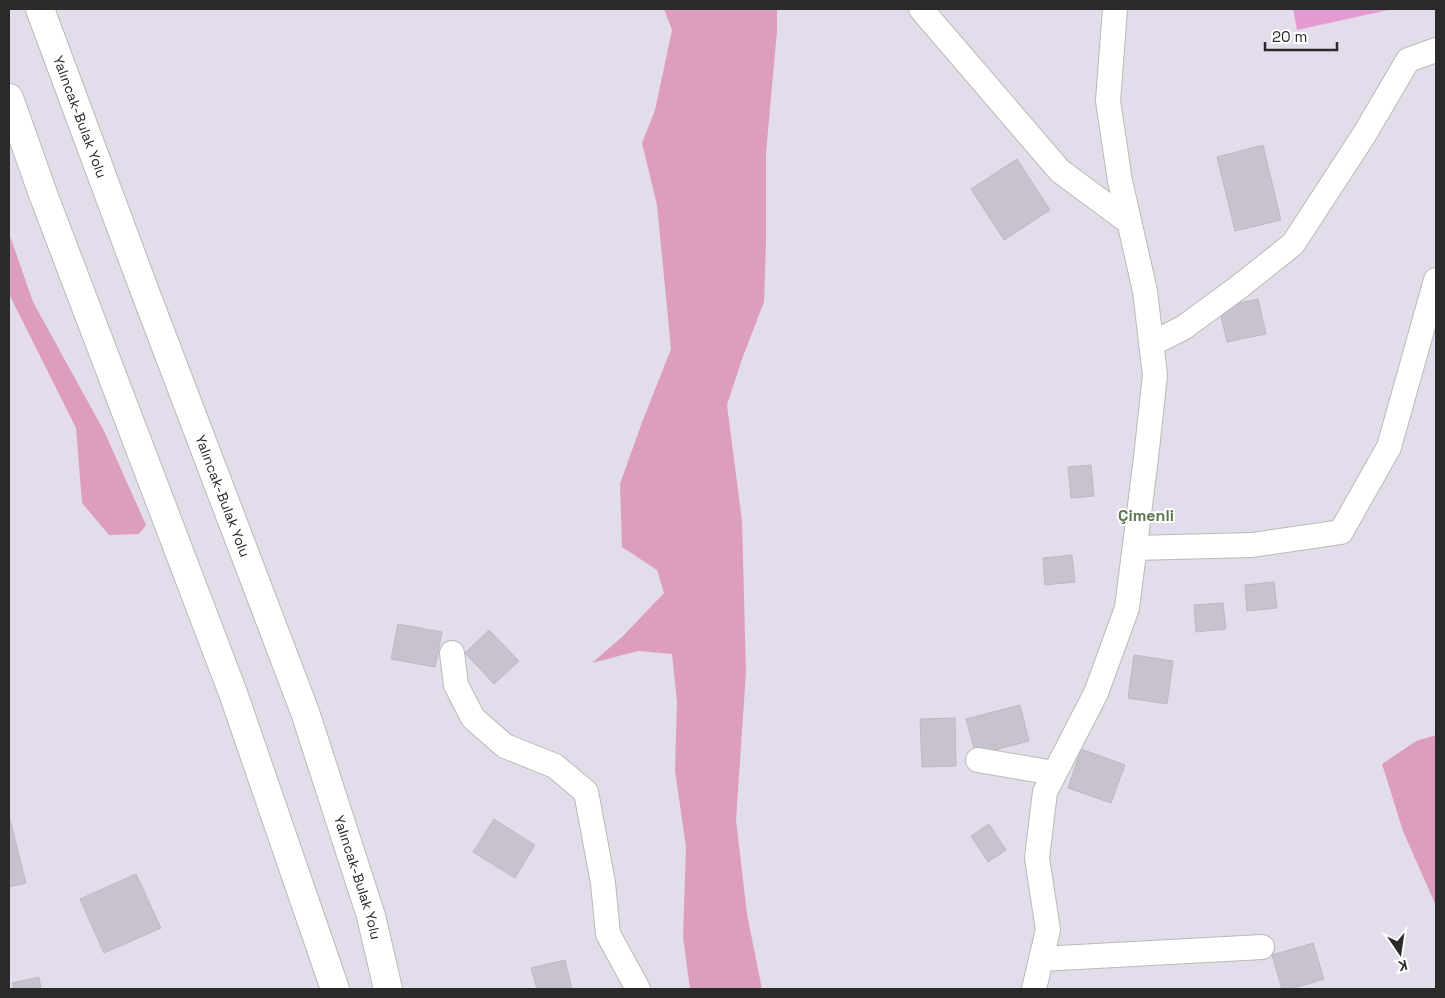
<svg xmlns="http://www.w3.org/2000/svg" width="1445" height="998" font-family="'Space Grotesk',sans-serif">
<style>
.green{fill:#dd9ebe}
.pitch{fill:#e49bd1}
.building{fill:#c7c2ce;stroke:#beb7c6}
.lines{fill:none;stroke-linecap:round;stroke-linejoin:round}
.minor-casing{stroke:#b5bdb1;stroke-width:26}
.secondary-casing{stroke:#b5bdb1;stroke-width:30}
.minor{stroke:#fff;stroke-width:24}
.secondary{stroke:#fff;stroke-width:28}
.labels{text-anchor:middle;stroke-width:4;stroke-linejoin:round;paint-order:stroke}
.street-label{font-size:14px;fill:#2a2a2a;stroke:#fff}
.quarter-label{font-size:16px;font-weight:bold;fill:#5c774e;stroke:#fff}
</style>
<rect width="100%" height="100%" fill="#e3ddeb"/>
<!-- green -->
<path class="green" d="M664 9H777V31L766 153V243L764 302 742 359 727 405 742 521 746 672 736 820 747 914 762 989H690L683 937 686 847 675 771 677 702 672 654 638 651 592 663 623 636 664 593 657 570 622 547 620 484 641 425 671 349 657 205 642 143 655 110 672 30Z
M9 233 33 302 104 431 146 525 139 534 109 535 82 503 76 428 9 294Z
M1436 735V906L1403 831 1382 764 1416 741Z"/>
<!-- pitch -->
<path class="pitch" d="M1293 9H1393L1297 30Z"/>
<!-- building -->
<path class="building" d="M1263 145 1281 220 1235 231 1217 157Z
M1017 159 1050 210 1004 240 971 189Z
M1258 299 1266 334 1227 342 1219 307Z
M1091 465 1094 496 1071 498 1068 467Z
M1072 555 1075 582 1045 585 1043 558Z
M1274 582 1277 608 1247 611 1245 585Z
M1223 603 1226 629 1196 632 1194 605Z
M398 624 442 632 435 667 391 659Z
M489 630 519 661 494 684 465 653Z
M1134 655 1173 661 1167 704 1128 698Z
M1020 705 1029 741 976 755 966 719Z
M955 718 956 766 922 767 920 719Z
M1081 749 1125 765 1111 803 1068 788Z
M9 816 26 883 9 887Z
M494 819 535 845 515 878 473 852Z
M989 824 1006 850 988 862 971 836Z
M136 874 161 928 104 953 80 899Z
M1313 943 1324 979 1291 989H1282L1272 955Z
M565 960 572 989H537L531 968Z
M39 977 41 989H14L12 983Z"/>
<g class="lines">
<!-- minor casing -->
<g class="minor-casing">
<path id="minor" d="M921 9 1060 171 1129 222
M1151 344 1183 328 1239 287 1293 244 1364 135 1408 60 1436 50
M1135 548 1252 545 1341 532 1389 447 1436 280V282
M452 653 456 685 473 718 505 746 555 766 586 792 603 883 608 934 638 989
M978 760 1054 773
M1041 959 1262 947
M1034 989 1048 930 1037 858 1045 792 1096 693 1127 608 1146 458 1155 375 1145 291 1120 181 1108 101 1115 9"/>
</g>
<!-- secondary casing -->
<g class="secondary-casing">
<g id="secondary">
<path id="s1" d="M40 9 144 289 305 712 371 916 388 989"/>
<path d="M9 98 43 194 233 693 335 989"/>
</g>
</g>
<!-- minor -->
<use href="#minor" class="minor"/>
<!-- secondary -->
<use href="#secondary" class="secondary"/>
</g>
<g class="labels">
<!-- street labels -->
<g class="street-label">
<text dy="5" stroke="none"><textPath href="#s1" startOffset="115">Yalıncak-Bulak Yolu</textPath></text>
<text dy="5" stroke="none"><textPath href="#s1" startOffset="520">Yalıncak-Bulak Yolu</textPath></text>
<text dy="5" stroke="none"><textPath href="#s1" startOffset="925">Yalıncak-Bulak Yolu</textPath></text>
</g>
<!-- quarter labels -->
<g class="quarter-label">
<text x="1146" y="521">Çimenli</text>
</g>
</g>
<!-- border -->
<rect width="1445" height="998" fill="none" stroke="#2a2a2a" stroke-width="20"/>
<!-- north arrow -->
<g transform="translate(1400 953) rotate(167)" stroke="#ffffff" stroke-width="4" paint-order="stroke">
<path d="M0-4L9 19L0 12L-9 19Z" fill="#2a2a2a"/>
<text y="-8" font-size="14" font-weight="bold" text-anchor="middle" fill="#2a2a2a">K</text>
</g>
<!-- scale -->
<path d="M1265 42v8h72v-8" fill="none" stroke="#2a2a2a" stroke-width="2.5"/>
<text x="1272" y="42" font-size="15" fill="#2a2a2a" stroke="#ffffff" stroke-width="4" paint-order="stroke">20 m</text>
</svg>
